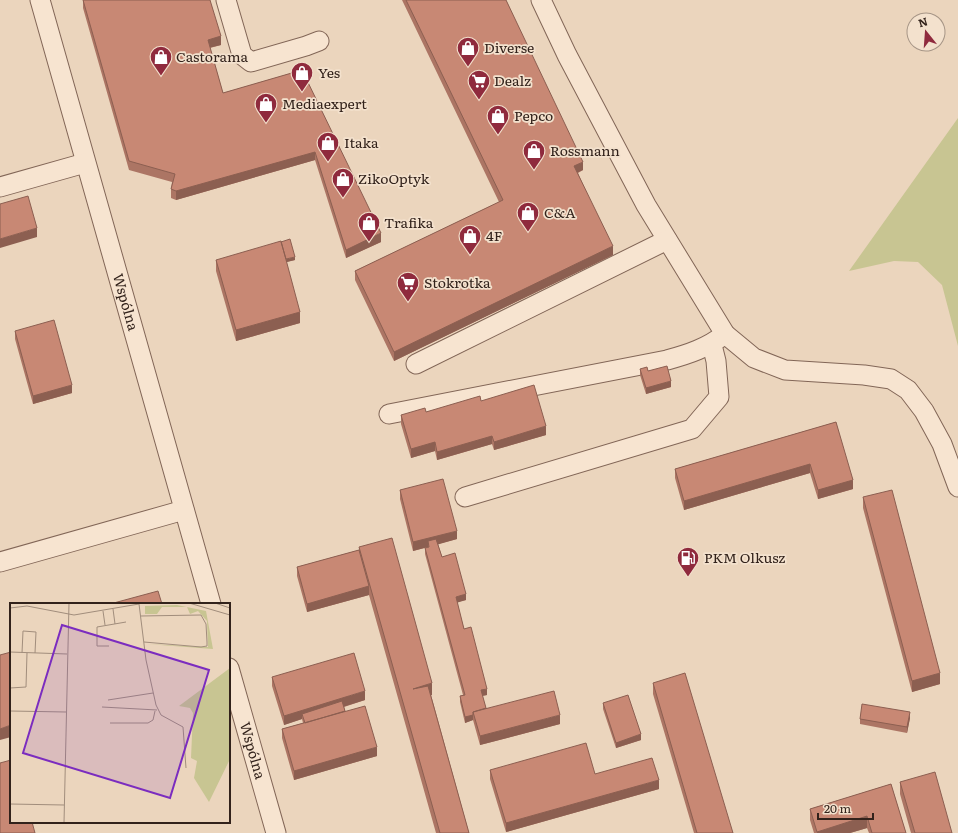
<svg xmlns="http://www.w3.org/2000/svg" width="958" height="833" font-family="Literata,serif">
<style>
.green{fill:#c8c592}
.lines{fill:none;stroke-linecap:round;stroke-linejoin:round}
.minor-casing{stroke:#826657;stroke-width:21}
.minor{stroke:#f7e4d0;stroke-width:19}
.wall{fill:#ac7564}
.shaded-wall{fill:#8c5f51}
.building{fill:#c88874;stroke:#8c5f51}
.labels{text-anchor:middle;stroke-width:3.5;stroke-linejoin:round;paint-order:stroke}
.poi-label{font-size:14px;fill:#32221b;stroke:#f3e1cd;text-anchor:start}
.street-label{font-size:14px;fill:#32221b;stroke:#f3e1cd}
.inset-road{fill:none;stroke:#a18d7c;stroke-width:1}
.view{fill:#7b2cbf;fill-opacity:0.15;stroke:#7b2cbf;stroke-width:2}
.inset-edge{fill:none;stroke:#32221b;stroke-width:2}
</style>
<rect width="100%" height="100%" fill="#ebd5bd"/>
<!-- green -->
<path class="green" d="M958 118V346L942 285 918 262 894 261 849 271Z"/>
<g class="lines">
<!-- minor casing -->
<g class="minor-casing">
<g id="minor">
<path id="s1" d="M40 0 211 604"/>
<path d="M226 0 242 55 251 62 306 46 319 41"/>
<path d="M541 0 567 55 646 205 725 334 754 358 785 370 864 375 891 379 908 390 924 411 942 444 958 487"/>
<path d="M0 187 85 163"/>
<path d="M416 364 667 240"/>
<path d="M389 414 667 360C689 354 707 348 725 334"/>
<path d="M465 497 692 429 719 397 716 361 712 345"/>
<path d="M0 562 184 510"/>
<path id="s2" d="M229 668 276 833"/>
</g>
</g>
<!-- minor -->
<use href="#minor" class="minor"/>
</g>
<!-- wall -->
<path class="wall" d="M83 0H210L221 45 210 48 223 93 302 70 381 242 346 258 315 160 176 200 171 198V189L172 182 129 170 83 8Z
M402 0H506L583 170 578 173 613 255 394 361 355 280V271L499 202Z
M216 260H295L286 262 300 323 236 341 216 271Z
M15 331 72 393 33 404 15 339Z
M640 369 648 371 671 387 646 394 640 375Z
M481 401 546 435 494 450 492 444 437 460 435 451 411 458 401 424V415L426 412Z
M836 422 853 489 818 499 810 473 684 510 675 478V469Z
M400 490 457 539 438 544 442 557 466 600 457 602 464 629 487 695 482 696 486 708 560 724 480 745 473 720 465 723 460 702V696L463 695 425 554V548H428V547L413 551 400 499Z
M863 497 940 684 912 692 863 508Z
M359 547 432 695H431L469 833H436L369 595 307 612 297 576V567L359 550Z
M272 677 365 700 344 707 345 711 377 756 294 780 282 738V729L303 723 302 719 284 725 272 686Z
M653 683 733 833H694L653 694Z
M603 703 641 740 616 748 603 709Z
M910 718 907 733 860 724V719Z
M490 770 595 774 659 789 506 832 490 779Z
M900 782 952 833H911L900 794Z
M891 784 906 833H869L867 828 850 833H814L810 820V809Z"/>
<!-- shaded-wall -->
<path class="shaded-wall" d="M221 36V45L208 48V40Z
M315 152V160L176 200V191Z
M583 162V170L574 174V166Z
M37 228V237L0 248V239Z
M381 233V242L346 258V250Z
M613 246V255L394 361V352Z
M295 257V260L283 263V260Z
M300 312V323L236 341V330Z
M671 381V387L646 394V388Z
M72 385V393L33 404V396Z
M546 426V435L494 450V442Z
M492 436V444L437 460V452Z
M435 442V451L411 458V449Z
M810 464V473L684 510V501Z
M853 480V489L818 499V490Z
M457 531V539L429 547 428 541V547L413 551V542Z
M369 586V595L307 612V604Z
M466 594V600L456 603V597Z
M940 673V684L912 692V681Z
M432 683V695L413 700V689Z
M487 689V695L481 696V690Z
M365 691V700L304 719 302 714V719L284 725V716Z
M910 712V718L907 733V727Z
M473 715V720L465 723V717Z
M560 715V724L480 745V736Z
M11 725V737L0 740V729Z
M641 734V740L616 748V743Z
M377 747V756L294 780V771Z
M659 780V789L506 832V823Z
M867 816V828L850 833H817V832Z"/>
<!-- building -->
<path class="building" d="M83 0H210L221 36 208 40 223 93 302 70 381 233 346 250 315 152 176 191 171 189 175 174 129 161Z
M406 0H506L583 162 574 166 613 246 394 352 355 271 503 200Z
M28 196 37 228 0 239V204Z
M290 239 295 257 286 259 281 242Z
M281 241 300 312 236 330 216 260Z
M54 320 72 385 33 396 15 331Z
M667 366 671 381 646 388 640 369 647 367 648 371Z
M534 385 546 426 494 442 492 436 437 452 435 442 411 449 401 415 425 408 426 412 480 396 481 401Z
M836 422 853 480 818 490 810 464 684 501 675 469Z
M443 479 457 531 413 542 400 490Z
M892 490 940 673 912 681 863 497Z
M392 538 432 683 413 689 428 686 469 833H440L359 547Z
M436 539 442 557 455 553 466 594 456 597 464 629 471 627 487 689 481 690 486 708 473 712V715L465 717 460 696 465 695 425 548 429 547 428 541Z
M359 550 369 586 307 604 297 567Z
M158 591 162 604H110Z
M11 652V725L0 729V655Z
M354 653 365 691 284 716 272 677Z
M685 673 733 833H697L653 683Z
M554 691 560 715 480 736 473 712Z
M628 695 641 734 616 743 603 703Z
M342 701 345 711 305 723 302 714Z
M862 704 910 712 907 727 860 719Z
M365 706 377 747 294 771 282 729Z
M586 743 595 774 652 758 659 780 506 823 490 770Z
M11 760V822H32L35 833H0V763Z
M935 772 952 833H915L900 782Z
M891 784 906 833H872L867 816 817 832 810 809Z"/>
<!-- icons -->
<defs>
<g id="shop-pin" transform="scale(1.15)"><path d="M0 17L-7.5 6A9.5 9.5 0 1 1 7.5 6Z" fill="#8f2a3d" stroke="#f3e1cd"/><path d="M-5-2.5h2.3a2.7 3.5 0 0 1 5.4 0H5L5.5 6h-11ZM-1.5-2.5h3a1.5 2.3 0 0 0-3 0Z" fill="#fff"/></g>
<g id="supermarket-pin" transform="scale(1.15)"><path d="M0 17L-7.5 6A9.5 9.5 0 1 1 7.5 6Z" fill="#8f2a3d" stroke="#f3e1cd"/><path d="M-6-5.5h2.5l.6 2H6L4.5 2H-2.5L-4.4-4H-6ZM-1.5 3.2a1.3 1.3 0 1 0 .1 0ZM3 3.2a1.3 1.3 0 1 0 .1 0Z" fill="#fff"/></g>
<g id="fuel-pin" transform="scale(1.15)"><path d="M0 17L-7.5 6A9.5 9.5 0 1 1 7.5 6Z" fill="#8f2a3d" stroke="#f3e1cd"/><path d="M-5.5-6h7V0h2V4h1.3V-2.5L3-4.5l.8-.8L6-3V5H2.5V1h-1V6h-7ZM-4.2-4.7v3.2H.2V-4.7Z" fill="#fff"/></g>
</defs>
<g fill-rule="evenodd">
<use href="#shop-pin" x="468" y="48"/>
<use href="#shop-pin" x="161" y="57"/>
<use href="#shop-pin" x="302" y="73"/>
<use href="#supermarket-pin" x="479" y="81"/>
<use href="#shop-pin" x="266" y="104"/>
<use href="#shop-pin" x="498" y="116"/>
<use href="#shop-pin" x="328" y="143"/>
<use href="#shop-pin" x="534" y="151"/>
<use href="#shop-pin" x="343" y="179"/>
<use href="#shop-pin" x="528" y="213"/>
<use href="#shop-pin" x="369" y="223"/>
<use href="#shop-pin" x="470" y="236"/>
<use href="#supermarket-pin" x="408" y="283"/>
<use href="#fuel-pin" x="688" y="558"/>
</g>
<g class="labels">
<!-- poi labels -->
<g class="poi-label">
<text x="484" y="53">Diverse</text>
<text x="176" y="62">Castorama</text>
<text x="318" y="78">Yes</text>
<text x="494" y="86">Dealz</text>
<text x="282" y="109">Mediaexpert</text>
<text x="514" y="121">Pepco</text>
<text x="344" y="148">Itaka</text>
<text x="550" y="156">Rossmann</text>
<text x="358" y="184">ZikoOptyk</text>
<text x="544" y="218">C&amp;A</text>
<text x="384" y="228">Trafika</text>
<text x="486" y="241">4F</text>
<text x="424" y="288">Stokrotka</text>
<text x="704" y="563">PKM Olkusz</text>
</g>
<!-- street labels -->
<g class="street-label">
<text dy="5" stroke="none"><textPath href="#s1" startOffset="314">Wspólna</textPath></text>
<text dy="5" stroke="none"><textPath href="#s2" startOffset="86">Wspólna</textPath></text>
</g>
</g>
<!-- overview -->
<g transform="translate(10 603)">
<rect width="220" height="220" fill="#ebd5bd"/>
<path d="M167 2 196 8 203 46 137 41 198 44 197 18 188 8 180 11 177 4H152L147 11H135V3ZM220 65V156L199 199 184 175 187 158 181 155 183 110 180 105 169 103Z" fill="#c8c592"/>
<path class="inset-road" d="M179 0 220 12M205 0 220 5M0 5 17 3 64 12 129 1 136 57 146 102 151 112 173 124 176 165M103 6 105 21M93 8 95 22M131 13 191 12 196 21 197 39V43L191 44 134 39M99 43H87V24L116 19M0 49 57 51M12 50 13 28 26 29 25 50M0 85 16 84 17 50M98 97 143 90M92 104 147 107M0 108 56 109M100 120H138L143 117 145 108M0 201 54 202M54 220 59 0"/>
<path class="view" d="M52 22 199 67 160 195 13 150Z"/>
<rect width="220" height="220" class="inset-edge"/>
</g>
<!-- north arrow -->
<g transform="translate(926 32) rotate(343)"><circle r="19" fill="#f3e1cd" stroke="#a69586"/>
<path d="M0-3L7 15L0 10L-7 15Z" fill="#8f2a3d"/>
<text y="-6" font-size="11" font-weight="bold" text-anchor="middle" fill="#32221b">N</text>
</g>
<!-- scale -->
<path d="M818 813v6h55v-6" fill="none" stroke="#32221b" stroke-width="2"/>
<text x="824" y="813" font-size="12" fill="#32221b" stroke="#f3e1cd" stroke-width="3" paint-order="stroke">20 m</text>
</svg>
